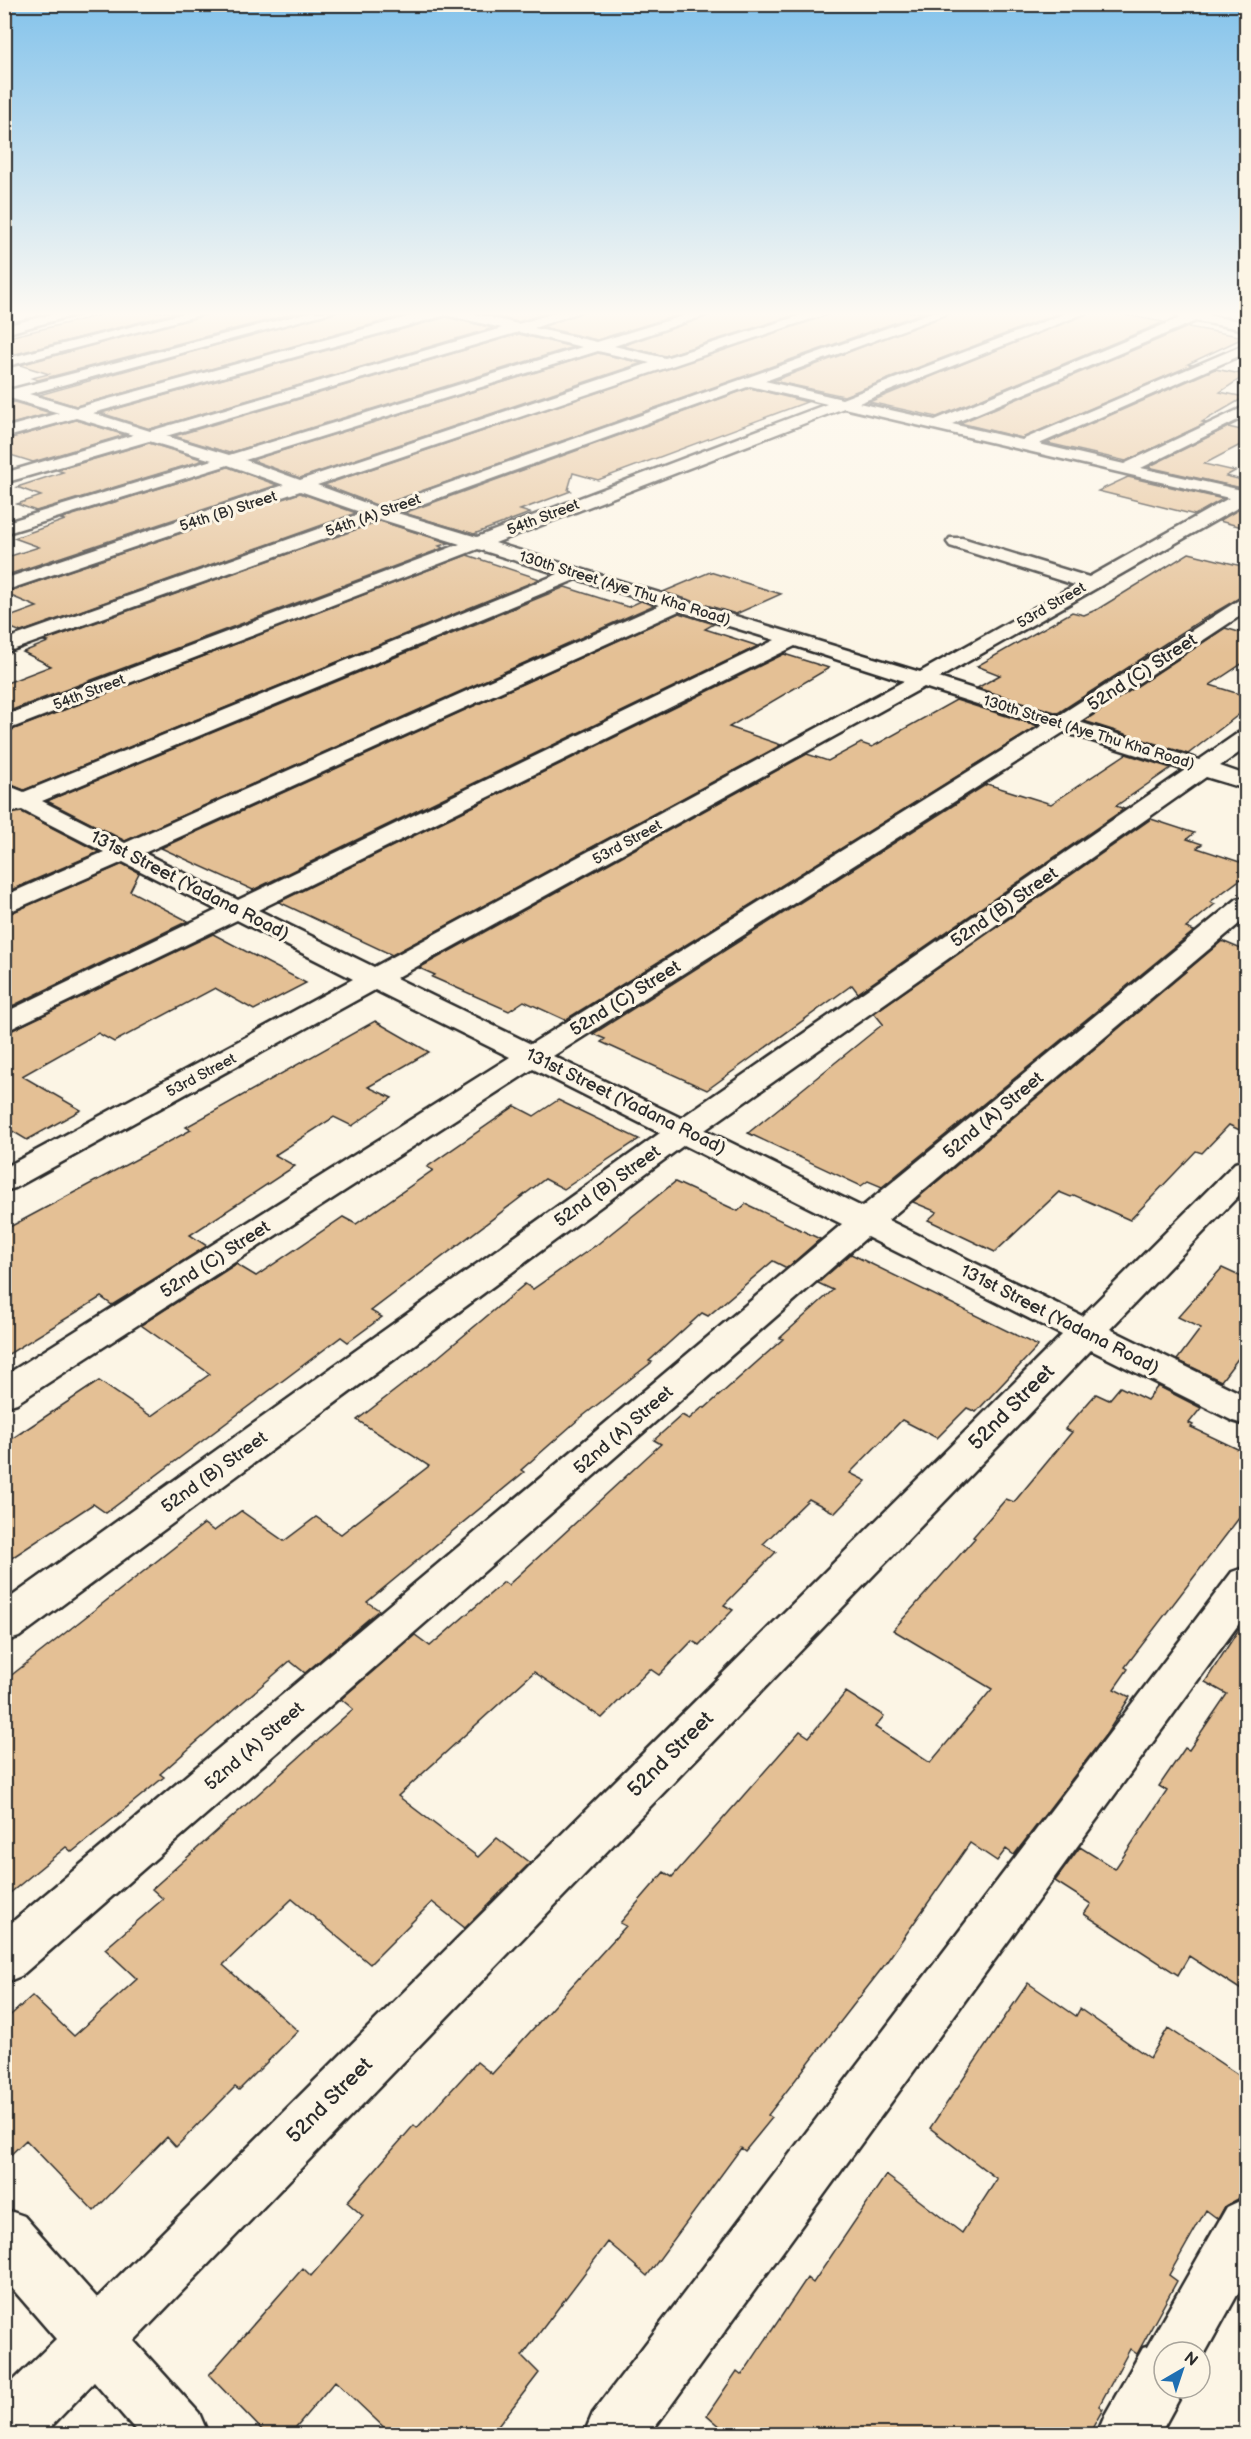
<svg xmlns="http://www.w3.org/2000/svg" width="1251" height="2439" font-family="'Balsamiq Sans',sans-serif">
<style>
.building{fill:#e4c095;stroke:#2b2b2b;stroke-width:1.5}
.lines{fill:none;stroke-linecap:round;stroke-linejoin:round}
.minor-casing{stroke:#2b2b2b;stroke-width:5}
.minor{fill:#fcf5e5;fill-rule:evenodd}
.labels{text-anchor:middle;stroke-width:6;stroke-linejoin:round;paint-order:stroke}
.far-street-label{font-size:15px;fill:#2b2b2b;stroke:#fcf5e5}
.street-label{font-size:18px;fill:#2b2b2b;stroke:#fcf5e5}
.near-street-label{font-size:21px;fill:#2b2b2b;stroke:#fcf5e5}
</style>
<rect width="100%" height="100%" fill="#fcf5e5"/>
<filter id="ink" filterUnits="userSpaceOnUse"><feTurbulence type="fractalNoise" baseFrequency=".0167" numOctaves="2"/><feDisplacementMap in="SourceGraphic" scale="12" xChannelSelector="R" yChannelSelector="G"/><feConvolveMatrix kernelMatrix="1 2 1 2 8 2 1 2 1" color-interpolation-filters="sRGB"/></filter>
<g filter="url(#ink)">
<!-- building -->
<path class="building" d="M114 312H179L4 357V338Z
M213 312H300L38 380 32 378 49 374 20 365Z
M334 312H417L76 406 39 395Z
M478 312H550L518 322Z
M581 312H688L597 340 542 327Z
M718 312H804L665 356 622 346Z
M834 312H925L379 506 324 485Z
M953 312H1062L844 396 773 381Z
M1090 312H1109L1164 322 937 417 869 402Z
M446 317 493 328 150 429 101 413Z
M1188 327 1245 337 1188 364 1192 365 1022 438 960 423Z
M519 334 573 347 229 453 174 436Z
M598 353 642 363 300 478 252 460Z
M1215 369 1246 375 1220 392 1245 397 1202 422 1206 423 1126 461 1047 443Z
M750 388 807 402 598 480 573 473 568 490 571 491 520 510 530 513 474 534 404 513Z
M14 402 51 413 4 426V404Z
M76 420 125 435 33 462 4 453V440Z
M1228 427 1246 431V442L1204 464 1235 471 1226 476 1246 481V489L1148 467Z
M149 443 204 460 36 511 17 504 41 496 17 487 63 472 57 470Z
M228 467 277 485 4 576V558L39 547 14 538 65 520 60 519Z
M1128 477 1223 499 1195 515 1098 491Z
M300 493 356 513 21 632 4 625V619L37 607 4 593Z
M1246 505V528L1219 521Z
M380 521 449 543 439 546 443 548 4 713V684L51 666 23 652 48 642 44 641Z
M1189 553 1246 567V594L1200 621 1058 713 977 688 1000 675 977 666 1072 612 1084 615 1098 609Z
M467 555 540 579 24 790 4 782V733Z
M710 572 781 594 736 614 663 592Z
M565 587 628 607 641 601 654 605 125 841 47 801Z
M679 613 714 624 705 629 758 646 253 890 161 848Z
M1225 628 1246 634V661L1210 685 1246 696V709L1188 754 1084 721Z
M784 654 829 668 729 727 781 745 392 955 279 902Z
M956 700 1038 726 565 1020 524 1001 509 1011 432 977 435 975 419 968 807 754 828 761 861 743 872 747Z
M1126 754 1171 768 1116 806 1124 809 858 993 852 985 707 1090 601 1042 605 1039 593 1034 987 784 1051 804Z
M4 812H22L99 852 4 893Z
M1151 819 1194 833 1187 839 1202 844 1197 848 1246 864V875L1210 902 1215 904 1186 928 1194 931 882 1187 868 1181 861 1186 748 1133 883 1024 874 1013Z
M123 864 139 873 130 891 188 921 4 1010V916Z
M213 934 306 983 254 1010 215 988 114 1042 98 1033 22 1076 81 1110 27 1140 4 1126V1034Z
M1222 941 1246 951V1133L1229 1125 1202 1153 1196 1151 1130 1220 1074 1195 1071 1197 1059 1192 995 1252 928 1220 937 1212 913 1202Z
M375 1021 429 1052 368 1087 392 1098 352 1126 334 1117 275 1155 295 1166 190 1235 207 1246 112 1305 101 1297 4 1357V1230L191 1130 186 1127Z
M558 1100 639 1139 564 1189 545 1179 371 1311 382 1317 348 1342 341 1337 106 1513 93 1504 4 1563V1444L99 1381 151 1416 210 1374 141 1325 236 1264 256 1276 343 1217 356 1224 433 1170 427 1167 515 1106 534 1116Z
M675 1182 738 1211 746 1204 820 1239 787 1268 773 1261 708 1316 702 1313 649 1361 652 1362 579 1419 521 1470 524 1472 367 1602 379 1610 305 1673 290 1661 160 1774 164 1777 72 1852 66 1847 4 1898V1681L204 1524 214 1531 241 1511 284 1541 316 1517 341 1534 429 1466 357 1420 437 1358 525 1284 533 1289 599 1243Z
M851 1254 1038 1346 976 1412 967 1408 937 1438 902 1420 850 1473 866 1481 835 1513 809 1499 763 1544 776 1552 724 1605 733 1610 699 1645 692 1641 659 1675 650 1669 602 1718 534 1672 398 1796 478 1857 497 1838 530 1863 465 1928 432 1902 370 1964 292 1899 223 1965 298 2031 239 2090 235 2087 176 2147 167 2137 94 2211 26 2140 4 2161V2021L32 1996 74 2036 137 1979 105 1949 163 1899 152 1889 353 1709 341 1699 415 1635 430 1646 504 1582 508 1585 661 1444 654 1440 682 1415 689 1419 703 1407 705 1408 783 1339 780 1338 833 1290 818 1283Z
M1222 1268 1246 1279V1348L1221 1381 1177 1360 1201 1328 1178 1317Z
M1158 1386 1201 1408 1189 1423 1193 1425 1191 1427 1246 1453V1509L1125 1667 1128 1669 1114 1689 1130 1697 1107 1733 1014 1855 1006 1849 997 1861 970 1843 883 1967 768 2115 772 2118 745 2151 741 2148 647 2276 608 2242 522 2356 539 2373 492 2434H391L335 2381 290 2434H266L209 2375 303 2268 311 2276 363 2216 347 2202 414 2125 417 2128 477 2062 492 2074 626 1926 620 1923 664 1872 672 1877 800 1731 809 1737 846 1692 884 1716 875 1727 930 1763 992 1689 893 1630 975 1538 973 1537 1006 1499 1014 1502 1072 1432 1065 1429 1096 1394 1109 1400 1120 1387 1147 1400Z
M1246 1618V1993L1189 1956 1178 1975 1084 1914 1091 1904 1055 1881 1080 1847 1115 1869 1167 1791 1159 1786 1185 1748 1189 1750 1227 1694 1205 1682Z
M1028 1983 1076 2016 1080 2009 1150 2058 1168 2028 1246 2080V2183L1238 2199 1225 2206 1218 2219 1206 2210 1169 2275 1177 2281 1137 2354 1130 2349 1099 2406 1103 2409 1089 2434H729L707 2415 737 2371 742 2375 807 2278 813 2283 886 2175 962 2233 997 2179 930 2128Z"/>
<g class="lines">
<!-- minor casing -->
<g class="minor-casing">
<path id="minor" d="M62 312H86L4 334V326Z
M189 312H211L4 367V359Z
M310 312H332L29 394 76 408 426 312H467L518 324 558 312H579L534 328 597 342 696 312H716L614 346 665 358 812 312H832L317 485 379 508 932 312H951L765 381 842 399 1069 312H1088L859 403 935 420 1180 318 1176 315 1178 312H1213L1210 316 1246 322V330L1196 321 952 424 1022 440 1246 344V353L1039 444 1124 464 1246 406V416L1141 468 1246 491V503L939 678 1058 716 1239 600 1246 598V612L1079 722 1199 760 1238 733 1246 731V748L1220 766 1246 775V789L1206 777 705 1130 862 1207 1237 899 1246 897V918L888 1220 1082 1316 1235 1163 1246 1160V1188L1110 1329 1246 1396V1425L1233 1421 1091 1350 134 2341 199 2413 208 2434H139L94 2382 44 2434H4V2390L56 2339 4 2279V2209L24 2216 97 2298 1062 1335 867 1237 21 1976 4 1983V1929L842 1224 684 1145 19 1637 4 1642V1602L660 1133 533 1069 17 1403 4 1407V1376L510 1057 375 990 15 1188 4 1191V1168L353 979 237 920 4 1032V1013L217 910 123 862 4 914V896L104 852 22 810 12 812 4 810V784L24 792 558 574 478 549 4 731V716L460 544 380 519 4 653V640L363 513 300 491 4 591V579L284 485 228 465 4 534V523L212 460 149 441 4 483V473L133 435 76 418 4 438V428L59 413 6 397 4 387 13 389ZM446 315 502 328 150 431 93 413ZM519 332 582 347 229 455 166 436ZM598 351 650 363 300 480 245 460ZM750 386 827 404 477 537 397 513ZM844 408 1229 498 1089 577 962 538H950L947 542 950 546 1075 585 920 672 495 543ZM577 579 660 605 125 843 42 801ZM679 611 775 640 238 900 144 853ZM795 646 904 681 374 967 258 910ZM924 687 1043 725 531 1044 396 978ZM1064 732 1185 770 681 1118 553 1056Z
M1246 1567V1614L650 2434H584L593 2413 1232 1572Z
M1246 2198V2279L1200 2362V2352H1164V2388H1185L1160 2434H1097L1106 2413 1143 2348 1147 2347 1227 2207Z"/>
</g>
<!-- minor -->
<use href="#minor" class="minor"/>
</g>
</g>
<!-- sky -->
<linearGradient id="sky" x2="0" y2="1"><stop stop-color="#84c3eb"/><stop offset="0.48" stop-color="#fefaf3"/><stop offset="1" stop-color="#fefaf3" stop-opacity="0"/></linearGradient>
<rect width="1251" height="654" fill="url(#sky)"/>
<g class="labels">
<!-- far-street labels -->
<g class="far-street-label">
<text transform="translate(228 511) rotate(-18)" y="5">54th (B) Street</text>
<text transform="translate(373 515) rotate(-20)" y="5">54th (A) Street</text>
<text transform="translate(543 517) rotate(-21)" y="5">54th Street</text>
<text transform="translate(625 588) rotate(17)" y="5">130th Street (Aye Thu Kha Road)</text>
<text transform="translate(1051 605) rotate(-30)" y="5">53rd Street</text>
<text transform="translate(89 692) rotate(-21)" y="5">54th Street</text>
<text transform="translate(1089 732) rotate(17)" y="5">130th Street (Aye Thu Kha Road)</text>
<text transform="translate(627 842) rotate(-29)" y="5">53rd Street</text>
<text transform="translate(201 1075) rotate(-28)" y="5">53rd Street</text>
</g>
<!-- street labels -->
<g class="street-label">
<text transform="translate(1142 672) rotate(-33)" y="6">52nd (C) Street</text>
<text transform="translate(190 885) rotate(27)" y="6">131st Street (Yadana Road)</text>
<text transform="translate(1004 907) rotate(-35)" y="6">52nd (B) Street</text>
<text transform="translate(625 998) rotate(-32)" y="6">52nd (C) Street</text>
<text transform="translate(626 1101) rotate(26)" y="6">131st Street (Yadana Road)</text>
<text transform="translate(993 1115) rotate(-40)" y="6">52nd (A) Street</text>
<text transform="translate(607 1186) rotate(-36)" y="6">52nd (B) Street</text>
<text transform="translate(215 1259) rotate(-33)" y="6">52nd (C) Street</text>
<text transform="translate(1060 1319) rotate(27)" y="6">131st Street (Yadana Road)</text>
<text transform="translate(623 1430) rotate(-41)" y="6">52nd (A) Street</text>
<text transform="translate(214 1472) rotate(-36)" y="6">52nd (B) Street</text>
<text transform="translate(254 1746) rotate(-41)" y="6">52nd (A) Street</text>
</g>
<!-- near-street labels -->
<g class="near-street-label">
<text transform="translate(1011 1407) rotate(-45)" y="7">52nd Street</text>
<text transform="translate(670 1754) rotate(-45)" y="7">52nd Street</text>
<text transform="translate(329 2100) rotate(-45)" y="7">52nd Street</text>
</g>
</g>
<!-- margin -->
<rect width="1251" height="2439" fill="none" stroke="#fcf5e5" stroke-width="24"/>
<rect x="12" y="12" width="1227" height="2415" fill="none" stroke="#2b2b2b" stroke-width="2" filter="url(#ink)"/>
<!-- north arrow -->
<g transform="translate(1182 2370) rotate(39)"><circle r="28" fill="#fcf5e5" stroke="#a8a49b" stroke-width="1.5"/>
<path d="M0-4.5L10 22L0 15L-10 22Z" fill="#1f6fb2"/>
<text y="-9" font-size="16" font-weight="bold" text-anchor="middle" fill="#2b2b2b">N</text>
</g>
</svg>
